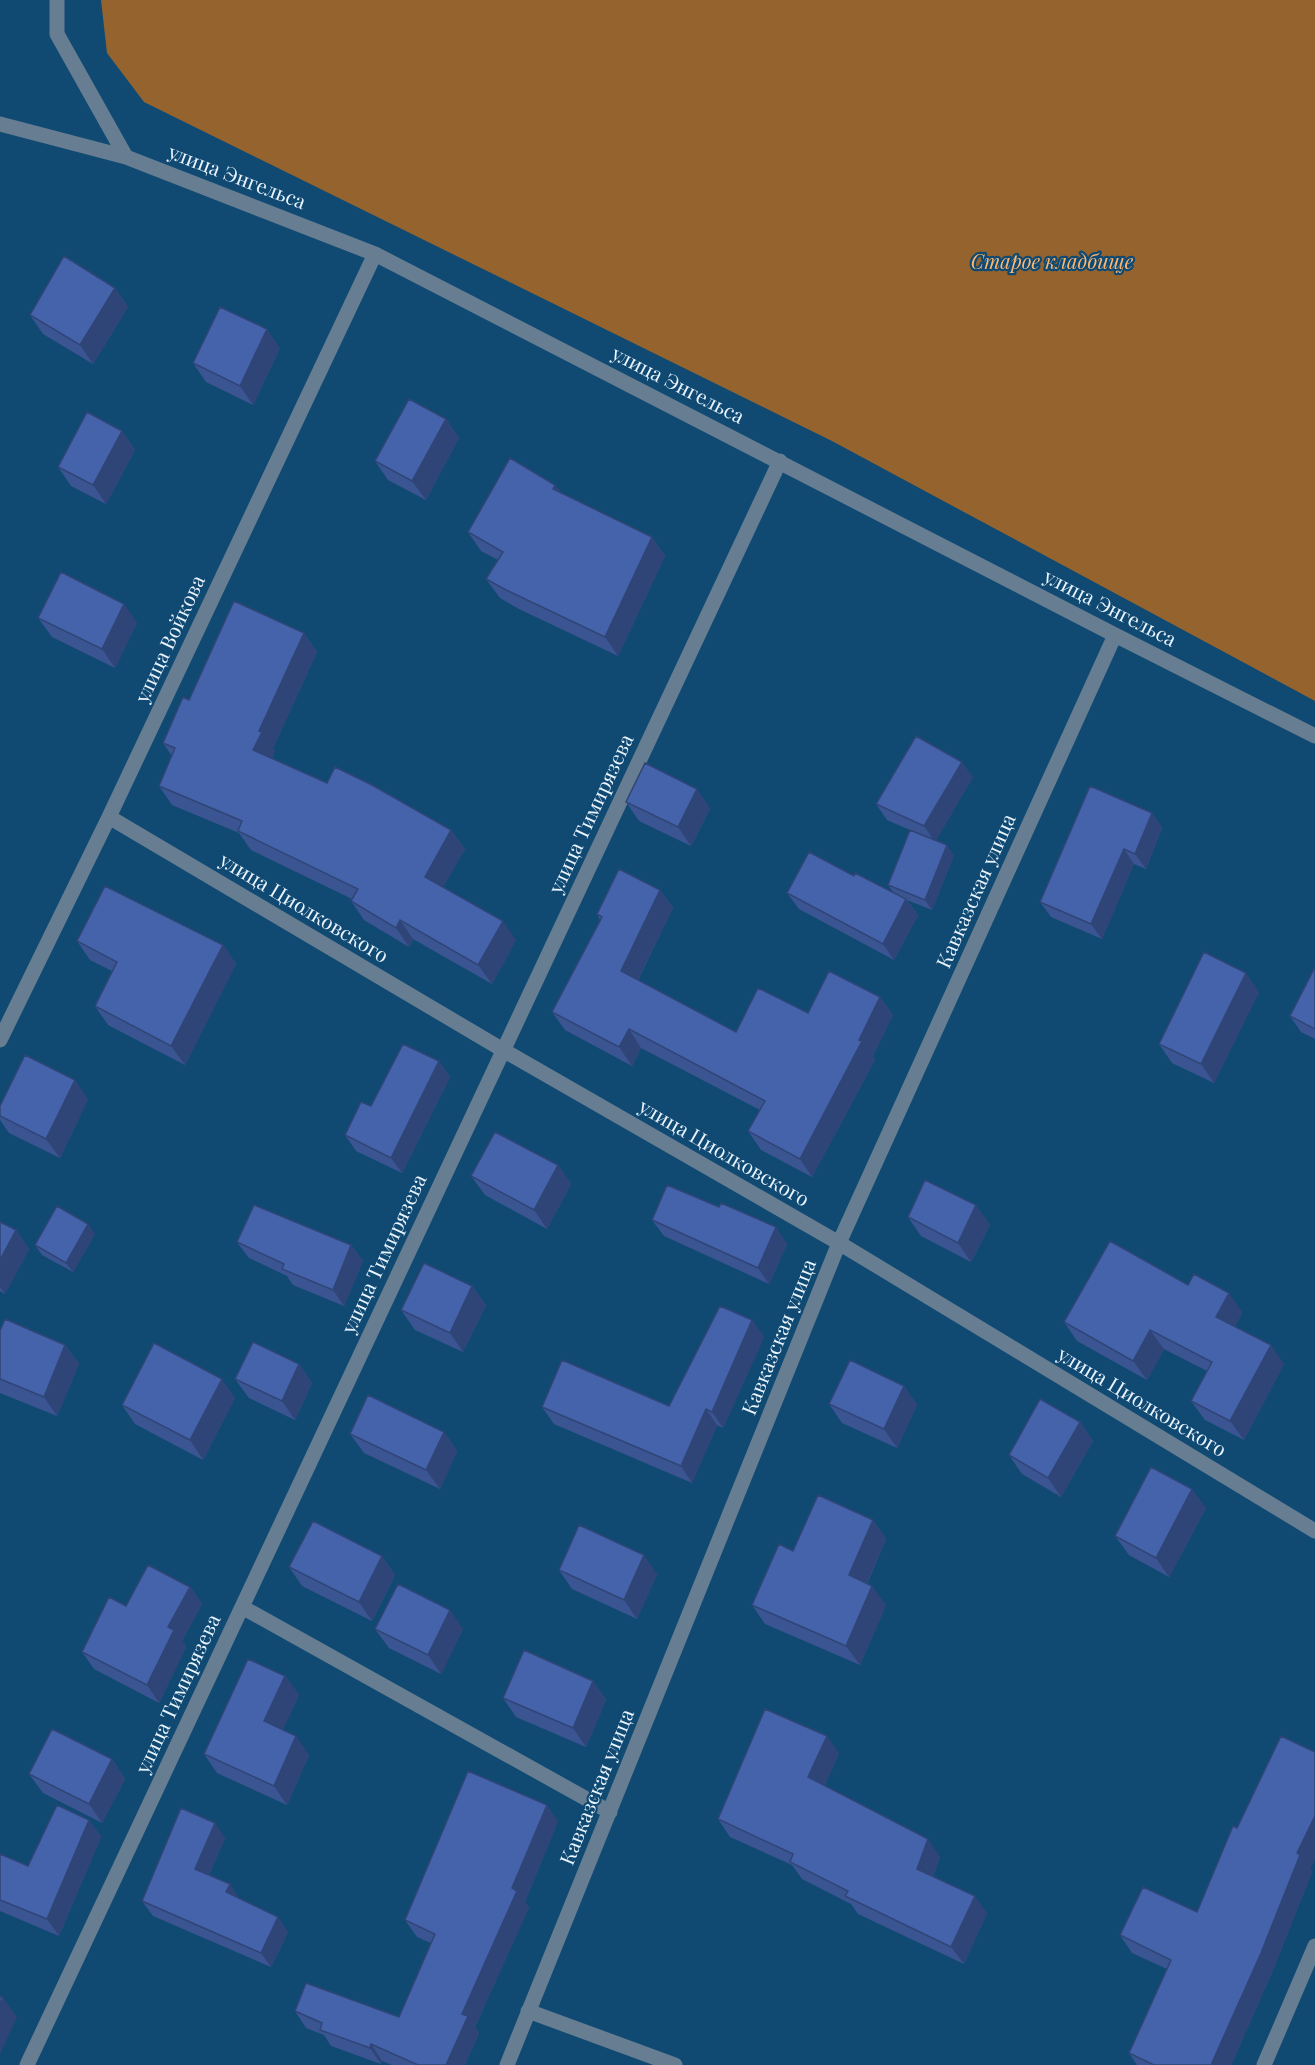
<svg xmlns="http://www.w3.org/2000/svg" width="1315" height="2065" font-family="'Playfair Display',serif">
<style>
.green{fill:#95642e}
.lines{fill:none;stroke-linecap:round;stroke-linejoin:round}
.street{stroke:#677d91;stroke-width:15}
.wall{fill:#3b5592}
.shaded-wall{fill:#304577}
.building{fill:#4563aa;stroke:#304577;stroke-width:1.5}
.labels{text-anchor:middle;stroke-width:4.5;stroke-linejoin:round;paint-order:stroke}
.street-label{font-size:20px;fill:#e9f4fe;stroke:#104a73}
.park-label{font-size:20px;font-style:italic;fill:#fdb770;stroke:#104a73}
</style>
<rect width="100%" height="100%" fill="#104a73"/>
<!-- green -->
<path class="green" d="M101 0H1315V701L832 441 144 102 107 53Z"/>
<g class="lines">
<!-- street -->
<path class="street" d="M57 0V34L126 157
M0 124 126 157 375 254 1115 635 1315 736
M109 817 503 1050 839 1243 1315 1531
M0 1040 109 817 375 254
M242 1607 610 1812
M528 2011 675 2065
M27 2065 780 461
M507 2065 839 1243 1115 635
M1264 2065 1315 1946"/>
</g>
<!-- wall -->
<path class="wall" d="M115 288 128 307 93 364 43 334 30 315Z
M280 348 253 405 206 382 193 363Z
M446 419 459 438 426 500 388 480 375 461Z
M122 431 135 450 106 504 71 486 58 467Z
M555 485 562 494 652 537 665 556 618 656 519 609 500 598 486 579 498 560 481 551 468 532Z
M38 618 137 623 115 668 52 637Z
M304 633 317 652 273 748 275 751 272 758 327 783 451 830 465 849 443 887 516 940 492 984 413 939 409 947 364 920 351 901 352 899 251 850 239 833 172 805 159 786 172 756 163 743 189 700Z
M973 777 936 840 954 855 932 910 907 900 918 915 894 960 799 909 787 893 854 876 893 892 888 885 910 830 887 820 876 804Z
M626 802 710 808 691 846 639 821Z
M1152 813 1162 828 1146 869 1134 864 1102 939 1051 917 1040 902Z
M660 890 673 908 638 980 736 1032 808 1013 880 997 893 1015 873 1056 875 1060 812 1177 761 1150 748 1131 760 1110 641 1048 632 1066 565 1030 552 1012 600 920 597 914Z
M77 941 223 945 236 964 185 1065 108 1025 95 1006 112 971 90 960Z
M1315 967V1039L1301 1032 1290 1016Z
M1259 992 1214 1083 1172 1063 1159 1044Z
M439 1061 450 1077 402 1173 356 1151 345 1135 371 1106Z
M88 1099 60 1158 9 1133 0 1120V1106Z
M558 1165 571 1184 547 1229 485 1195 471 1176Z
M719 1207 787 1244 769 1284 664 1236 652 1220Z
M908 1217 990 1224 971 1262 921 1236Z
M0 1222 16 1230 29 1249 5 1294 0 1291Z
M95 1234 73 1272 42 1255 35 1245Z
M237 1242 351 1245 363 1261 344 1306 293 1285 287 1276 249 1258Z
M1188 1285 1242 1312 1235 1326 1284 1364 1244 1440 1205 1420 1191 1401 1207 1371 1164 1349 1147 1380 1077 1341 1064 1322Z
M472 1286 486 1305 463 1352 415 1330 401 1310Z
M752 1320 764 1337 723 1428 717 1425 692 1483 554 1424 542 1407 669 1406Z
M0 1331 65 1345 79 1364 57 1416 0 1393Z
M299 1364 312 1383 295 1420 249 1398 235 1379Z
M904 1386 917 1405 897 1448 842 1423 829 1404Z
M235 1398 203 1460 135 1424 122 1405Z
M1080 1422 1093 1441 1061 1497 1022 1474 1009 1455Z
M444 1432 457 1451 440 1489 364 1453 350 1434Z
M1206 1508 1169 1577 1129 1555 1115 1536Z
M873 1520 886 1539 867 1584 886 1605 860 1665 765 1624 752 1605 793 1551Z
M382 1556 395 1575 372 1621 302 1586 289 1567Z
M559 1570 657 1574 637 1619 572 1589Z
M190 1587 202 1604 182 1641 186 1647 159 1703 94 1669 82 1652 126 1606Z
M375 1629H463L441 1674 389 1648Z
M285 1676 299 1695 283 1729 309 1755 287 1805 217 1773 204 1754Z
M593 1681 606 1700 586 1747 516 1717 503 1698Z
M1315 1752V1859L1310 1869 1312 1872 1273 1970 1231 2065H1137L1129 2053 1167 1969 1132 1953 1120 1935 1197 1912 1237 1828Z
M839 1753 825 1785 940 1857 933 1876 987 1913 964 1964 858 1914 851 1904 802 1879 792 1865 730 1837 718 1819Z
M112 1759 125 1779 102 1823 43 1793 29 1774Z
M89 1820 101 1837 59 1936 0 1911V1854L28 1866Z
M558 1821 525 1902 529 1907 475 2027 479 2033 465 2065H392L382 2061 381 2064 331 2046 324 2035 306 2028 295 2011 399 2017 431 1943 417 1937 405 1920Z
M225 1838 209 1875 240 1899 288 1932 271 1967 153 1916 142 1901Z"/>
<!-- shaded-wall -->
<path class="shaded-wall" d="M115 288 128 307 93 364 80 345Z
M267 329 280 348 253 405 240 386Z
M446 419 459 438 426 500 412 481Z
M122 431 135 450 106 504 93 485Z
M555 485 569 504 553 489Z
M652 537 665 556 618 656 605 637Z
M124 604 137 623 115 668 102 649Z
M304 633 317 652 273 748 275 751 267 769 253 750 259 731Z
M962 762 973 777 935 842 924 826Z
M697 789 710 808 691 846 678 827Z
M1152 813 1162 828 1146 869 1135 854Z
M451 830 465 849 438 896 425 877Z
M947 845 954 855 932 910 925 900Z
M1124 849 1134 864 1102 939 1091 924Z
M660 890 673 908 633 989 621 971Z
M906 899 918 915 894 960 883 944Z
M400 920 413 939 409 947 396 928Z
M503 921 516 940 492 984 478 965Z
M223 945 236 964 185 1065 171 1046Z
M1246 973 1259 992 1214 1083 1201 1064Z
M880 997 893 1015 873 1056 875 1060 812 1177 800 1159Z
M629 1029 641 1048 632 1066 619 1047Z
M439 1061 450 1077 402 1173 391 1158Z
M75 1080 88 1099 60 1158 46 1139Z
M558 1165 571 1184 547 1229 534 1210Z
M976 1205 990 1224 971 1262 958 1243Z
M88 1224 95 1234 73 1272 66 1263Z
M776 1227 787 1244 769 1284 758 1268Z
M16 1230 29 1249 5 1294 0 1287V1260Z
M351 1245 363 1261 344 1306 333 1290Z
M472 1286 486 1305 463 1352 450 1333Z
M1229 1293 1242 1312 1230 1336 1216 1317Z
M752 1320 764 1337 723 1428 712 1412Z
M1150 1330 1164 1349 1147 1380 1133 1361Z
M65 1345 79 1364 57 1416 44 1397Z
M1271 1345 1284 1364 1244 1440 1230 1421Z
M299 1364 312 1383 295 1420 282 1401Z
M222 1379 235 1398 203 1460 190 1440Z
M904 1386 917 1405 897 1448 884 1429Z
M706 1409 717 1425 692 1483 681 1466Z
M1080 1422 1093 1441 1061 1497 1048 1478Z
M444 1432 457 1451 440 1489 426 1470Z
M1192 1489 1206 1508 1169 1577 1156 1558Z
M873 1520 886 1539 862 1594 849 1575Z
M644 1555 657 1574 637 1619 624 1600Z
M382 1556 395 1575 372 1621 359 1602Z
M872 1586 886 1605 860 1665 846 1646Z
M190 1587 202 1604 182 1641 186 1647 159 1703 147 1685 168 1627Z
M450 1610 463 1629 441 1674 428 1655Z
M285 1676 299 1695 278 1740 264 1721Z
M593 1681 606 1700 586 1747 573 1728Z
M296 1736 309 1755 287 1805 274 1786Z
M827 1736 839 1753 821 1794 808 1777Z
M112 1759 125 1779 102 1823 89 1804Z
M547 1805 558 1821 525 1902 529 1907 475 2027 479 2033 465 2065H446L462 2014 512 1888Z
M1315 1816V1859L1310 1869 1312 1872 1273 1970 1231 2065H1211L1297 1853Z
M89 1820 101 1837 59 1936 47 1919Z
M215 1823 225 1838 205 1884 195 1869Z
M928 1839 940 1857 929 1886 917 1869Z
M230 1884 240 1899 226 1892Z
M975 1896 987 1913 964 1964 951 1947Z
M278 1917 288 1932 271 1967 261 1953Z
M3 1998 17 2017 0 2054V2005Z
M371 2044 382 2061 381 2064 370 2048Z"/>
<!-- building -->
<path class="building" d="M64 256 115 288 80 345 30 315Z
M220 307 267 329 240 386 193 363Z
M409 399 446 419 412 481 375 461Z
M87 412 122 431 93 485 58 467Z
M510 458 555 485 553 489 652 537 605 637 506 590 486 579 503 552 468 532Z
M61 572 124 604 102 649 38 618Z
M234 601 304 633 259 731 262 732 253 750 327 783 335 767 372 785 451 830 425 877 503 921 478 965 400 920 396 928 351 901 358 889 238 831 242 821 159 786 175 748 163 743 183 697 189 700Z
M916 736 962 762 924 826 876 804Z
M645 763 697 789 678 827 626 802Z
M1090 786 1152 813 1135 854 1124 849 1091 924 1040 902Z
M910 830 947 845 925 900 888 885Z
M809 852 854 876 855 873 906 899 883 944 787 893Z
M619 869 660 890 621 971 736 1032 758 988 808 1013 829 971 880 997 859 1040 862 1041 800 1159 748 1131 765 1101 629 1029 619 1047 552 1012 602 917 597 914Z
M105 886 223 945 171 1046 95 1006 117 962 77 941Z
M1204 952 1246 973 1201 1064 1159 1044Z
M1315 967V1029L1290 1016Z
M403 1044 439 1061 391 1158 345 1135 361 1102 371 1106Z
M25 1055 75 1080 46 1139 0 1116V1106Z
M495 1132 558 1165 534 1210 471 1176Z
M925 1180 976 1205 958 1243 908 1217Z
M667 1185 719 1207 721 1203 776 1227 758 1268 652 1220Z
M254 1205 351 1245 333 1290 282 1269 284 1264 237 1242Z
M57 1206 88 1224 66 1263 35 1245Z
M0 1222 16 1230 0 1260Z
M1110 1241 1188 1285 1194 1274 1229 1293 1216 1317 1271 1345 1230 1421 1191 1401 1212 1362 1150 1330 1133 1361 1064 1322Z
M424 1263 472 1286 450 1333 401 1310Z
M720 1306 752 1320 712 1412 706 1409 681 1466 542 1407 562 1360 669 1406Z
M5 1319 65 1345 44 1397 0 1379V1331Z
M253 1342 299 1364 282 1401 235 1379Z
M154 1343 222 1379 190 1440 122 1405Z
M850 1360 904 1386 884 1429 829 1404Z
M368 1395 444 1432 426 1470 350 1434Z
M1040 1399 1080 1422 1048 1478 1009 1455Z
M1151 1467 1192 1489 1156 1558 1115 1536Z
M818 1495 873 1520 849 1575 872 1586 846 1646 752 1605 779 1544 793 1551Z
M313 1521 382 1556 359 1602 289 1567Z
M579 1525 644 1555 624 1600 559 1570Z
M148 1565 190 1587 168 1627 174 1630 147 1685 82 1652 109 1597 126 1606Z
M398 1584 450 1610 428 1655 375 1629Z
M524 1650 593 1681 573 1728 503 1698Z
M248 1659 285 1676 264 1721 296 1736 274 1786 204 1754Z
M765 1709 827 1736 808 1777 928 1839 917 1869 975 1896 951 1947 845 1896 848 1891 790 1862 793 1854 718 1819Z
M52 1729 112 1759 89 1804 29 1774Z
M1281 1736 1315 1752V1816L1297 1853 1300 1855 1261 1953 1211 2065H1154L1129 2053 1171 1960 1120 1935 1143 1887 1197 1912 1233 1826 1237 1828Z
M468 1771 547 1805 512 1888 517 1891 462 2014 468 2016 446 2065H418L371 2044 370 2048 320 2030 322 2023 295 2011 306 1983 399 2017 435 1934 405 1920Z
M57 1805 89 1820 47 1919 0 1900V1854L28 1866Z
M181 1808 215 1823 195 1869 230 1884 226 1892 278 1917 261 1953 142 1901Z
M0 1996 3 1998 0 2005Z"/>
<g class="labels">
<!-- street labels -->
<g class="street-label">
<text transform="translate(237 177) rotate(21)" y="7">улица Энгельса</text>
<text transform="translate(678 385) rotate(27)" y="7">улица Энгельса</text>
<text transform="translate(1110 608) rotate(27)" y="7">улица Энгельса</text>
<text transform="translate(170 639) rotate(-65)" y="7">улица Войкова</text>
<text transform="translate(591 814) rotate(-65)" y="7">улица Тимирязева</text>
<text transform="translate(976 891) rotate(-66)" y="7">Кавказская улица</text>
<text transform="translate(304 908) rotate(31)" y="7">улица Циолковского</text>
<text transform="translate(724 1153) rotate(30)" y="7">улица Циолковского</text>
<text transform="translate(384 1254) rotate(-65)" y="7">улица Тимирязева</text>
<text transform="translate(779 1337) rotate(-68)" y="7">Кавказская улица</text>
<text transform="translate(1142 1402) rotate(31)" y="7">улица Циолковского</text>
<text transform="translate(178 1694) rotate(-65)" y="7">улица Тимирязева</text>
<text transform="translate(597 1787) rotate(-68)" y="7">Кавказская улица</text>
</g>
<!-- park labels -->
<g class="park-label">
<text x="1052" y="269">Старое кладбище</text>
</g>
</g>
</svg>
